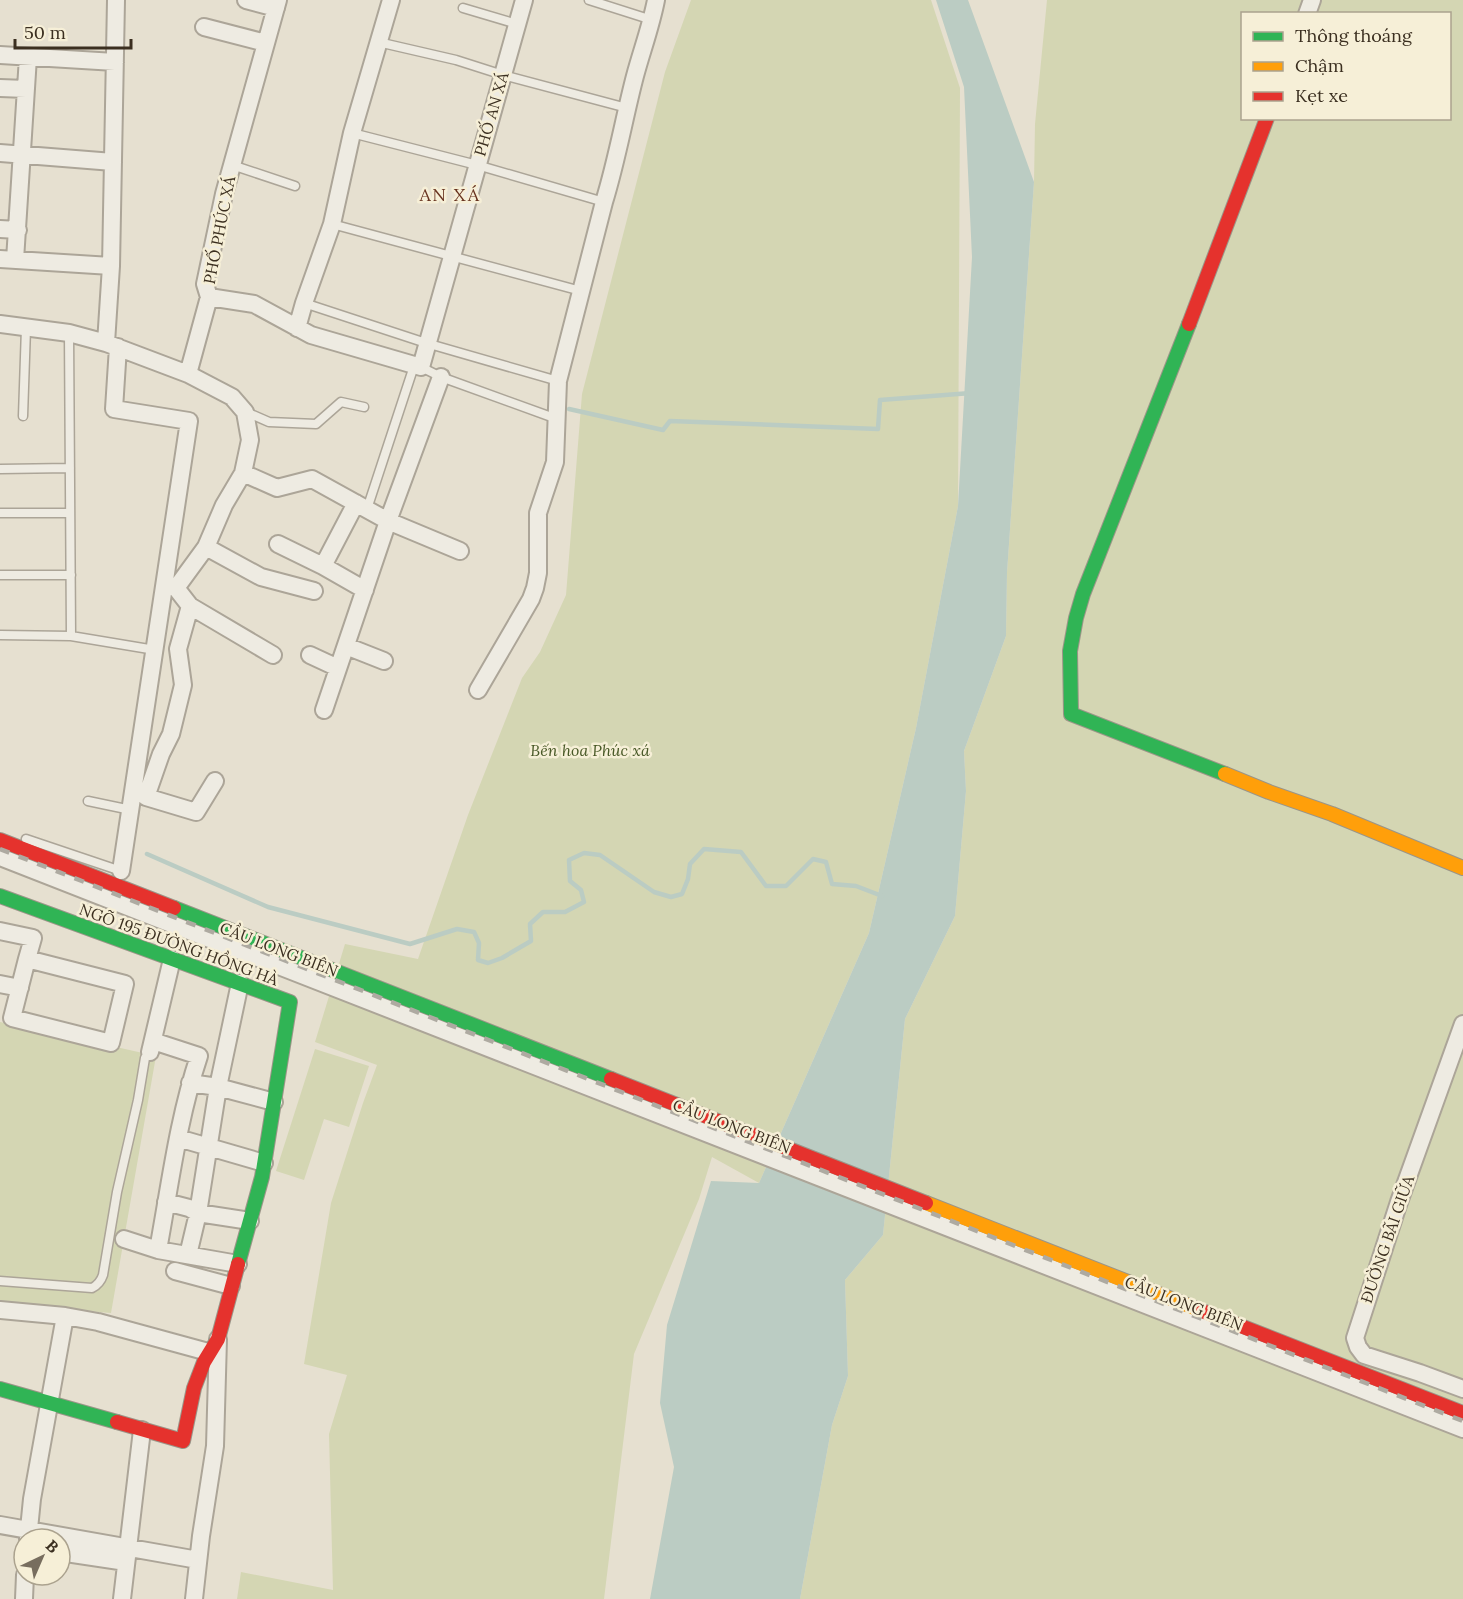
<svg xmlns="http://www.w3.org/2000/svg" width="1463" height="1599" font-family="Lora,serif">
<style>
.green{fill:#d4d6b3;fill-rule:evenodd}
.water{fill:#bbccc3}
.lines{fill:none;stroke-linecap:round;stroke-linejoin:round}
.stream{stroke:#bbccc3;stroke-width:4.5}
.lane-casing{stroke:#aca598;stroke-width:11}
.street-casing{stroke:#aca598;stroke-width:20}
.fast-casing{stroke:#9b9588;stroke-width:16}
.slow-casing{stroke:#9b9588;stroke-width:16}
.jam-casing{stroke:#9b9588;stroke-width:16}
.lane{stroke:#eeebe2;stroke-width:8}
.street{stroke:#eeebe2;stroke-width:16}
.fast{stroke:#30b455;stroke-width:14}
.slow{stroke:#ff9f0a;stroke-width:14}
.jam{stroke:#e5322d;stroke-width:14}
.rail{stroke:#aeaaa1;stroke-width:4.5;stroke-dasharray:10 10;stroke-linecap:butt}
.labels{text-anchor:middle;stroke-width:5;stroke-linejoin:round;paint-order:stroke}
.street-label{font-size:16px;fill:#3b2f20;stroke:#f6efd7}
.park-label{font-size:16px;font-style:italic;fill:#485826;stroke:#f6efd7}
.neighbourhood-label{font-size:18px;letter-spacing:1.5px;fill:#68331f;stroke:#f6efd7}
</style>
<rect width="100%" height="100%" fill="#e6e0d0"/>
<!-- green -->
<path class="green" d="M691 0H931L960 88 958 506 916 728 869 933 759 1183 712 1157 699 1199 634 1354 604 1599H237L241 1572 333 1590 329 1434 347 1375 304 1364 331 1203 363 1103 377 1065 315 1042 345 944 418 959 468 815 522 678 540 652 566 595 582 394 665 72Z
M1047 0H1463V1599H800L832 1425 848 1376 845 1280 883 1235 905 1019 955 916 966 791 964 751 1006 636 1007 573 1034 182 1035 124ZM1242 14H1450V118H1242Z
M0 1022 72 1037 156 1056 111 1313 0 1304Z
M315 1049 369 1066 349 1127 324 1119 304 1180 276 1171Z"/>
<!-- water -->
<path class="water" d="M936 0H968L1034 182 1007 573 1006 636 964 751 966 791 955 916 905 1019 883 1235 845 1280 848 1376 832 1425 800 1599H650L674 1467 660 1403 667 1325 711 1181 759 1183 869 933 916 728 958 506 972 257 964 87Z"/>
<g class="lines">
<!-- stream -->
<path class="stream" d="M569 409 663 430 670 421 878 429 880 400 971 393
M147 854 268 907 410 944 457 929 474 932 479 943 478 960 488 963 502 958 531 941 530 924 543 912H565L584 902 581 890 570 881 569 860 584 853 600 855 654 892 671 897 682 894 688 879 690 864 704 849 741 852 766 886H786L813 859 826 862 832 884 856 886 882 896"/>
<!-- lane casing -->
<g class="lane-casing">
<path id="lane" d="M589 0 652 20
M463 8 517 24
M378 42 456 60 503 75 627 108
M352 133 477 165 604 202
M232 165 295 186
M332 224 581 291
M304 303 426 343 558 381
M69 333 71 636
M421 367 441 377 557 419
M246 412 269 422 316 424 341 402 364 407
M23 416 26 328
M0 469 70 468
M367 509 414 366
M0 513H70
M0 575H71
M0 635 71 636 155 650
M88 801 131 810
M26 839 121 871
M0 1281 92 1288C98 1285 101 1281 103 1275L117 1192 138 1100 145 1058"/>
</g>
<!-- street casing -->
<g class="street-casing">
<path id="street" d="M246 0 276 8
M1307 14 1312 0
M204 27 266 43
M0 55 115 62
M0 88 26 89
M0 153 113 162
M0 229 18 230
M0 259 111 266
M15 260 28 57
M209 297 254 304 311 335 421 367 524 0
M0 324 69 333 106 343 188 374 209 297 205 284 224 194 278 0
M297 328 304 303 332 224 352 133 391 0
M106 343 111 266 116 0
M118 347 114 409 189 421 121 871
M188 374 232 397 245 412 250 440 243 473 224 505 206 547 176 588 190 606 178 649 183 685 171 734 161 754 146 797 196 812 215 781
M243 473 277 488 312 479 388 521 460 551
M278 544 323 566 365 590
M206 547 261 577 314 591
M323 566 356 503
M190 606 273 655
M346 646 384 661
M310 655 338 668
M478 690 531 599 535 588 538 573V513L555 462 558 381 604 202C617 160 624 118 635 76 642 50 651 26 656 0
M324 710 388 521 441 377
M0 857 1463 1429
M0 931 33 938 27 959
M27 959 125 984 111 1043 12 1018Z
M0 984 20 988
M1463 1024 1399 1202 1355 1338 1358 1347 1364 1355 1420 1373 1463 1389
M153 1041 199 1056C178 1119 170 1185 158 1250
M150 1052 172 959
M190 1083 218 1087 274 1102
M178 1138 264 1163
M166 1202 189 1208 198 1213 250 1221
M124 1239 158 1250 238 1264
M188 1255 198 1213 218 1087 240 983
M175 1271 231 1286
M0 1310 65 1316 98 1322 208 1352
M0 1525 198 1560
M28 1539 32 1499 65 1316
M66 1553 126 1562
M24 1599 25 1575
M122 1599 142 1430
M194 1599 201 1536 215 1446 218 1339"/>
</g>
<!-- fast casing -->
<g class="fast-casing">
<path id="fast" d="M1189 324 1083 594 1076 618 1070 651 1071 714 1225 774
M0 896 290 1002 262 1177 238 1264
M174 908 611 1079
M0 1389 117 1422"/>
</g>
<!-- slow casing -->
<g class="slow-casing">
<path id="slow" d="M1225 774 1269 792 1332 814 1463 868
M926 1203 1197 1309"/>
</g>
<!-- jam casing -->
<g class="jam-casing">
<path id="jam" d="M1189 324 1267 118
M0 840 174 908
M611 1079 926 1203
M1197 1309 1463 1413
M117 1422 183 1441 194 1388 204 1362 218 1339 238 1264"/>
</g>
<!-- lane -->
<use href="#lane" class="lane"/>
<!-- street -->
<use href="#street" class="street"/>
<!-- fast -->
<use href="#fast" class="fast"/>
<!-- slow -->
<use href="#slow" class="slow"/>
<!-- jam -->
<use href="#jam" class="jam"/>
<!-- rail -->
<path class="rail" d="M0 849 1463 1421"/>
</g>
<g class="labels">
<!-- street labels -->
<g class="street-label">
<text transform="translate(491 114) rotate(-74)" y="6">PHỐ AN XÁ</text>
<text transform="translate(219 230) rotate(-79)" y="6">PHỐ PHÚC XÁ</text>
<text transform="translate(179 944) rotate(20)" y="6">NGÕ 195 ĐƯỜNG HỒNG HÀ</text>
<text transform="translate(279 949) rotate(21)" y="6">CẦU LONG BIÊN</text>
<text transform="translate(732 1126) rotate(21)" y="6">CẦU LONG BIÊN</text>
<text transform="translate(1387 1239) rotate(-71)" y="6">ĐƯỜNG BÃI GIỮA</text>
<text transform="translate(1184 1303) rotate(21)" y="6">CẦU LONG BIÊN</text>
</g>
<!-- park labels -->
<g class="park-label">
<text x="590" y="756">Bến hoa Phúc xá</text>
</g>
<!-- neighbourhood labels -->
<g class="neighbourhood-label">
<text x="450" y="201">AN XÁ</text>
</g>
</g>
<!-- legend -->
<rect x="1241" y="12" width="210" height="108" fill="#f6efd7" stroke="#aba28e" stroke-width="1.5"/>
<rect x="1253" y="32" width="30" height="9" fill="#30b455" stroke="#aba28e" stroke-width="1.5"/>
<text x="1295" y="42" font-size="18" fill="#3b2f20">Thông thoáng</text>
<rect x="1253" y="62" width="30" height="9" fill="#ff9f0a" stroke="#aba28e" stroke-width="1.5"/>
<text x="1295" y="72" font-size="18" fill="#3b2f20">Chậm</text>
<rect x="1253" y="92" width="30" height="9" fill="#e5322d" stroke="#aba28e" stroke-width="1.5"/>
<text x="1295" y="102" font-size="18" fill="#3b2f20">Kẹt xe</text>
<!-- north arrow -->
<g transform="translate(42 1557) rotate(44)"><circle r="28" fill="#f6efd7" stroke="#aba28e" stroke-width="1.5"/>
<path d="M0-4.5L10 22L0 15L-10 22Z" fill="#776d5e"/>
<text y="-9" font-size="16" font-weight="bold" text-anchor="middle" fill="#3b2f20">B</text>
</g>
<!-- scale -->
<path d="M15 39v9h116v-9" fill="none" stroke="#3b2f20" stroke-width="3"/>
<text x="24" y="39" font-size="18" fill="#3b2f20" stroke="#f6efd7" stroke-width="4.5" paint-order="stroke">50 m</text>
</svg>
